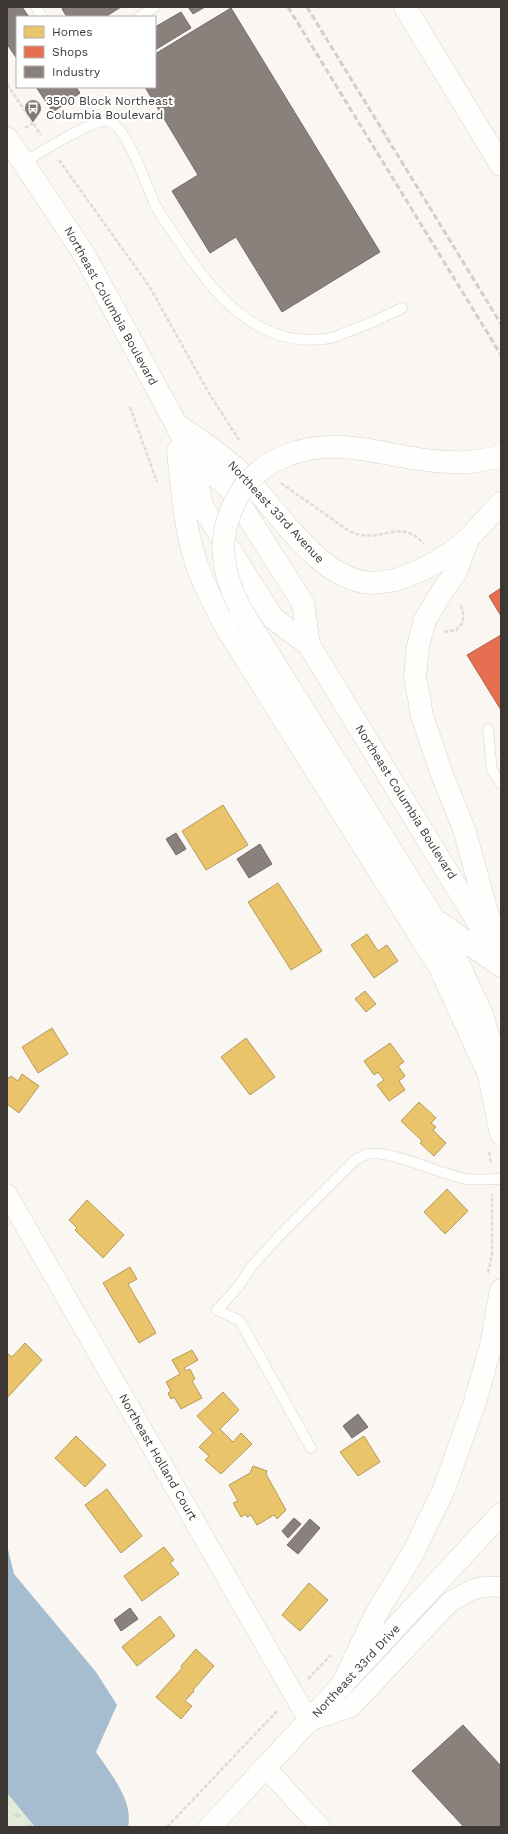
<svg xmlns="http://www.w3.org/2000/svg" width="508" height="1834" font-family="'Work Sans',sans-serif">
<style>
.grass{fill:url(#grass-tufts)}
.water{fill:#a6bdd0}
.homes{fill:#e9c46a;stroke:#b59a5a}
.shops{fill:#e76f51;stroke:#b45e48}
.industry{fill:#8a817c;stroke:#736b66}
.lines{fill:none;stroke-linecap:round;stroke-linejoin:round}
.lane-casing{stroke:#d8d3cf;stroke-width:11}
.street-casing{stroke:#d8d3cf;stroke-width:21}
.secondary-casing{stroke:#d8d3cf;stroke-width:23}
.primary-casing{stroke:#d8d3cf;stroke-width:23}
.path{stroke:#dddcda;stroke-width:2.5;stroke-dasharray:4 2;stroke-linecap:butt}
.lane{stroke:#fefefd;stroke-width:10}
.street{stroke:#fefefd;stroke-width:20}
.secondary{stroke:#fefefd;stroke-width:22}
.primary{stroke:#fefefd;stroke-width:22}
.rail{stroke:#d1d0ce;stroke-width:3;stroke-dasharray:6 3;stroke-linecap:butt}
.secondary-bridge-casing{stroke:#d8d3cf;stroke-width:23;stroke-linecap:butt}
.primary-bridge-casing{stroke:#d8d3cf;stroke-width:23;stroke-linecap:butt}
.secondary-bridge{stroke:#fefefd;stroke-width:22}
.primary-bridge{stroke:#fefefd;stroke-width:22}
.labels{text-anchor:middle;stroke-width:4;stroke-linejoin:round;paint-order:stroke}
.poi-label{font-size:12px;fill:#3c3733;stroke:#fff;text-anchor:start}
.street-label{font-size:12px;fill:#3c3733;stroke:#fff}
</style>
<defs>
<pattern id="grass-tufts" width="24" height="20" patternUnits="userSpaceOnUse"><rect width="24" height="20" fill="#e1ebd9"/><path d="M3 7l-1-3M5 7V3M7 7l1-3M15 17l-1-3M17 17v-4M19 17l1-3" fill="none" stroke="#c2cabb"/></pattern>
</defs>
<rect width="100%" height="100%" fill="#faf6f2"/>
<!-- grass -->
<path class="grass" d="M7 1793 35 1827H7Z"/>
<!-- water -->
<path class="water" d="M7 1545 14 1574 96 1672 117 1705 96 1752C110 1773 134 1801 128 1827H35L7 1793Z"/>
<!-- homes -->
<path class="homes" d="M223 805 248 845 206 870 182 831Z
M278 883 322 951 291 970 248 902Z
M367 934 378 951 387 945 398 961 374 978 351 945Z
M365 991 376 1004 366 1012 355 999Z
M52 1028 68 1054 38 1073 22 1047Z
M246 1038 275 1077 250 1095 221 1057Z
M390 1043 404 1062 398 1066 405 1076 399 1081 405 1090 389 1101 377 1085 384 1080 378 1072 374 1075 364 1061Z
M22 1074 39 1086 19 1113 7 1104V1077L9 1078 11 1076 18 1081Z
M419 1102 436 1118 431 1123 436 1127 433 1130 446 1143 434 1156 420 1143 422 1141 401 1121Z
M447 1189 468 1211 445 1234 424 1212Z
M87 1200 124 1235 103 1258 75 1230 77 1228 69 1220Z
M130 1267 137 1279 128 1284 156 1333 139 1343 103 1283Z
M25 1343 42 1360 7 1398V1353L12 1357Z
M192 1350 198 1360 184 1368 186 1371 190 1369 195 1379 192 1381 202 1398 181 1409 174 1397 171 1399 168 1393 171 1391 166 1382 180 1374 172 1360Z
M223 1392 239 1410 220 1429 233 1442 241 1433 252 1444 221 1474 205 1460 209 1456 199 1447 213 1433 197 1416Z
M76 1436 106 1465 85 1487 55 1458Z
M364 1436 380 1462 358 1476 340 1452Z
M253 1466 267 1471 266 1474 286 1510 277 1519 274 1515 257 1525 251 1515 247 1517 246 1514 241 1517 233 1503 238 1501 229 1485 250 1473Z
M107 1489 142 1536 121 1553 85 1505Z
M164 1547 174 1560 170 1563 179 1574 142 1601 124 1576Z
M309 1583 328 1600 300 1631 282 1615Z
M160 1616 175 1636 137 1666 122 1647Z
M196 1649 214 1666 193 1690 194 1691 185 1701 192 1706 181 1719 156 1697 182 1668 181 1666Z"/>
<!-- shops -->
<path class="shops" d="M501 588V616L489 596Z
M501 635V710L467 655Z"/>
<!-- industry -->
<path class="industry" d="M7 7H22L29 17H17V59L7 44Z
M65 7H121L105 17H67L62 9Z
M188 7H205L193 14Z
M231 8 380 252 282 312 236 237 210 253 172 191 198 175 145 87H155V54Z
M181 12 191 28 155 50V27Z
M36 87H76L80 93 53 112Z
M176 833 186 849 176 855 166 839Z
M260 844 272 864 249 878 237 859Z
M358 1414 368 1427 352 1438 343 1426Z
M294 1518 301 1524 288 1538 282 1531Z
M310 1519 320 1528 298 1554 287 1545Z
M130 1608 138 1619 121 1631 114 1620Z
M463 1725 501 1766V1827H464L412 1771Z"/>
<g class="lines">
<!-- lane casing -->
<g class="lane-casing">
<path id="lane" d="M36 7 42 17
M139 17 155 7
M24 163C37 154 93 119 107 121 126 123 146 185 154 202 160 215 170 228 178 240 212 293 259 351 330 338 335 337 341 334 347 332 366 325 384 317 402 308
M488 729 492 770 501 784
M311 1448 240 1321 217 1310 238 1287 251 1267 282 1233 356 1159C360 1158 364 1155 367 1154 390 1149 441 1175 467 1179 478 1180 490 1179 501 1179"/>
</g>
<!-- street casing -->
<g class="street-casing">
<path id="street" d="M7 1194 309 1721 351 1707 450 1602C470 1590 477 1585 501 1587
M265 1767 320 1827"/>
</g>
<!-- secondary casing -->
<g class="secondary-casing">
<path id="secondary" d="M176 424C198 439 221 454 241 473 277 508 316 579 371 583 379 583 387 581 395 580
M468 539 501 503
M434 919 455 956 483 1017 489 1039V1075L501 1134
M341 1687 376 1614 413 1553 444 1489 475 1402 491 1345 501 1290
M210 1827 501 1514"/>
</g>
<!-- primary casing -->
<g class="primary-casing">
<path id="primary" d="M405 7 501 165
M7 138 84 254 176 424 192 458 202 506 273 618 309 645 501 960
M178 451C182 488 184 526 196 562 203 585 216 608 227 629L440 968 489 1075
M192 458 229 487 303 603 309 645
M240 608 434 919 501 966
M425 620 418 646 415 678 419 698 422 716 441 772 464 829 492 930"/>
</g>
<!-- path -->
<path class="path" d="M7 84 41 135
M25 128 33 123
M59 160 149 286 210 395 239 440
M130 407 157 482
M281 483 349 531C381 547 398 515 424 544
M444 632 456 630 463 623V611L460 603
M489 1152 491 1163
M488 1273 492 1254V1194
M308 1679 331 1655
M167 1827 278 1710"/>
<!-- lane -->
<use href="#lane" class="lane"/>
<!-- street -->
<use href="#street" class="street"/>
<!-- secondary -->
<use href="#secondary" class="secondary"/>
<!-- primary -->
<use href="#primary" class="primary"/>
<!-- rail -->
<path class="rail" d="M288 7 501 355
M307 7 501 324"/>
<!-- secondary-bridge casing -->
<g class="secondary-bridge-casing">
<path id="secondary-bridge" d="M395 580C423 571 446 559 468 539"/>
</g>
<!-- primary-bridge casing -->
<g class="primary-bridge-casing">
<path id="primary-bridge" d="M240 608C223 574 216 540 234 504 255 458 306 442 354 448 387 452 420 462 453 462 469 463 486 460 501 456
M425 620 443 590 456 572 468 539"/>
</g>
<!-- secondary-bridge -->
<use href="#secondary-bridge" class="secondary-bridge"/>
<!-- primary-bridge -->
<use href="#primary-bridge" class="primary-bridge"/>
</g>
<!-- icons -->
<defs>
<g id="bus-pin" transform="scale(0.9)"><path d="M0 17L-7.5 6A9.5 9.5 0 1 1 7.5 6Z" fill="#7e7a76" stroke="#fff"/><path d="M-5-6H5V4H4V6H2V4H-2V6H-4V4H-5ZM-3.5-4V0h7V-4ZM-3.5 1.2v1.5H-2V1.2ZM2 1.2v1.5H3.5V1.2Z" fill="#fff"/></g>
</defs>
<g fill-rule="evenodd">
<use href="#bus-pin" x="33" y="108"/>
</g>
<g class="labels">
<!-- poi labels -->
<g class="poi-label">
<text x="46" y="105">3500 Block Northeast<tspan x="46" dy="14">Columbia Boulevard</tspan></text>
</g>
<!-- street labels -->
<g class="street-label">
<text transform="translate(111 306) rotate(61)" y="4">Northeast Columbia Boulevard</text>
<text transform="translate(276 512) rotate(47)" y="4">Northeast 33rd Avenue</text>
<text transform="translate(406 802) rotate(58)" y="4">Northeast Columbia Boulevard</text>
<text transform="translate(158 1457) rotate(60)" y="4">Northeast Holland Court</text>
<text transform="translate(356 1671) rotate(-47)" y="4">Northeast 33rd Drive</text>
</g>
</g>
<!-- border -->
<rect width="508" height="1834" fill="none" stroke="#3c3733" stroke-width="16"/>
<!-- legend -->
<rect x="16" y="16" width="140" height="72" fill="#ffffff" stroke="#b1afad"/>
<rect x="24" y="26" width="20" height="12" fill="#e9c46a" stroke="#b1afad"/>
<text x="52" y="36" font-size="12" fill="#3c3733">Homes</text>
<rect x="24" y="46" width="20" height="12" fill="#e76f51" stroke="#b1afad"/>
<text x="52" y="56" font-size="12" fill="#3c3733">Shops</text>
<rect x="24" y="66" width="20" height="12" fill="#8a817c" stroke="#b1afad"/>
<text x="52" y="76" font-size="12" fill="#3c3733">Industry</text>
</svg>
